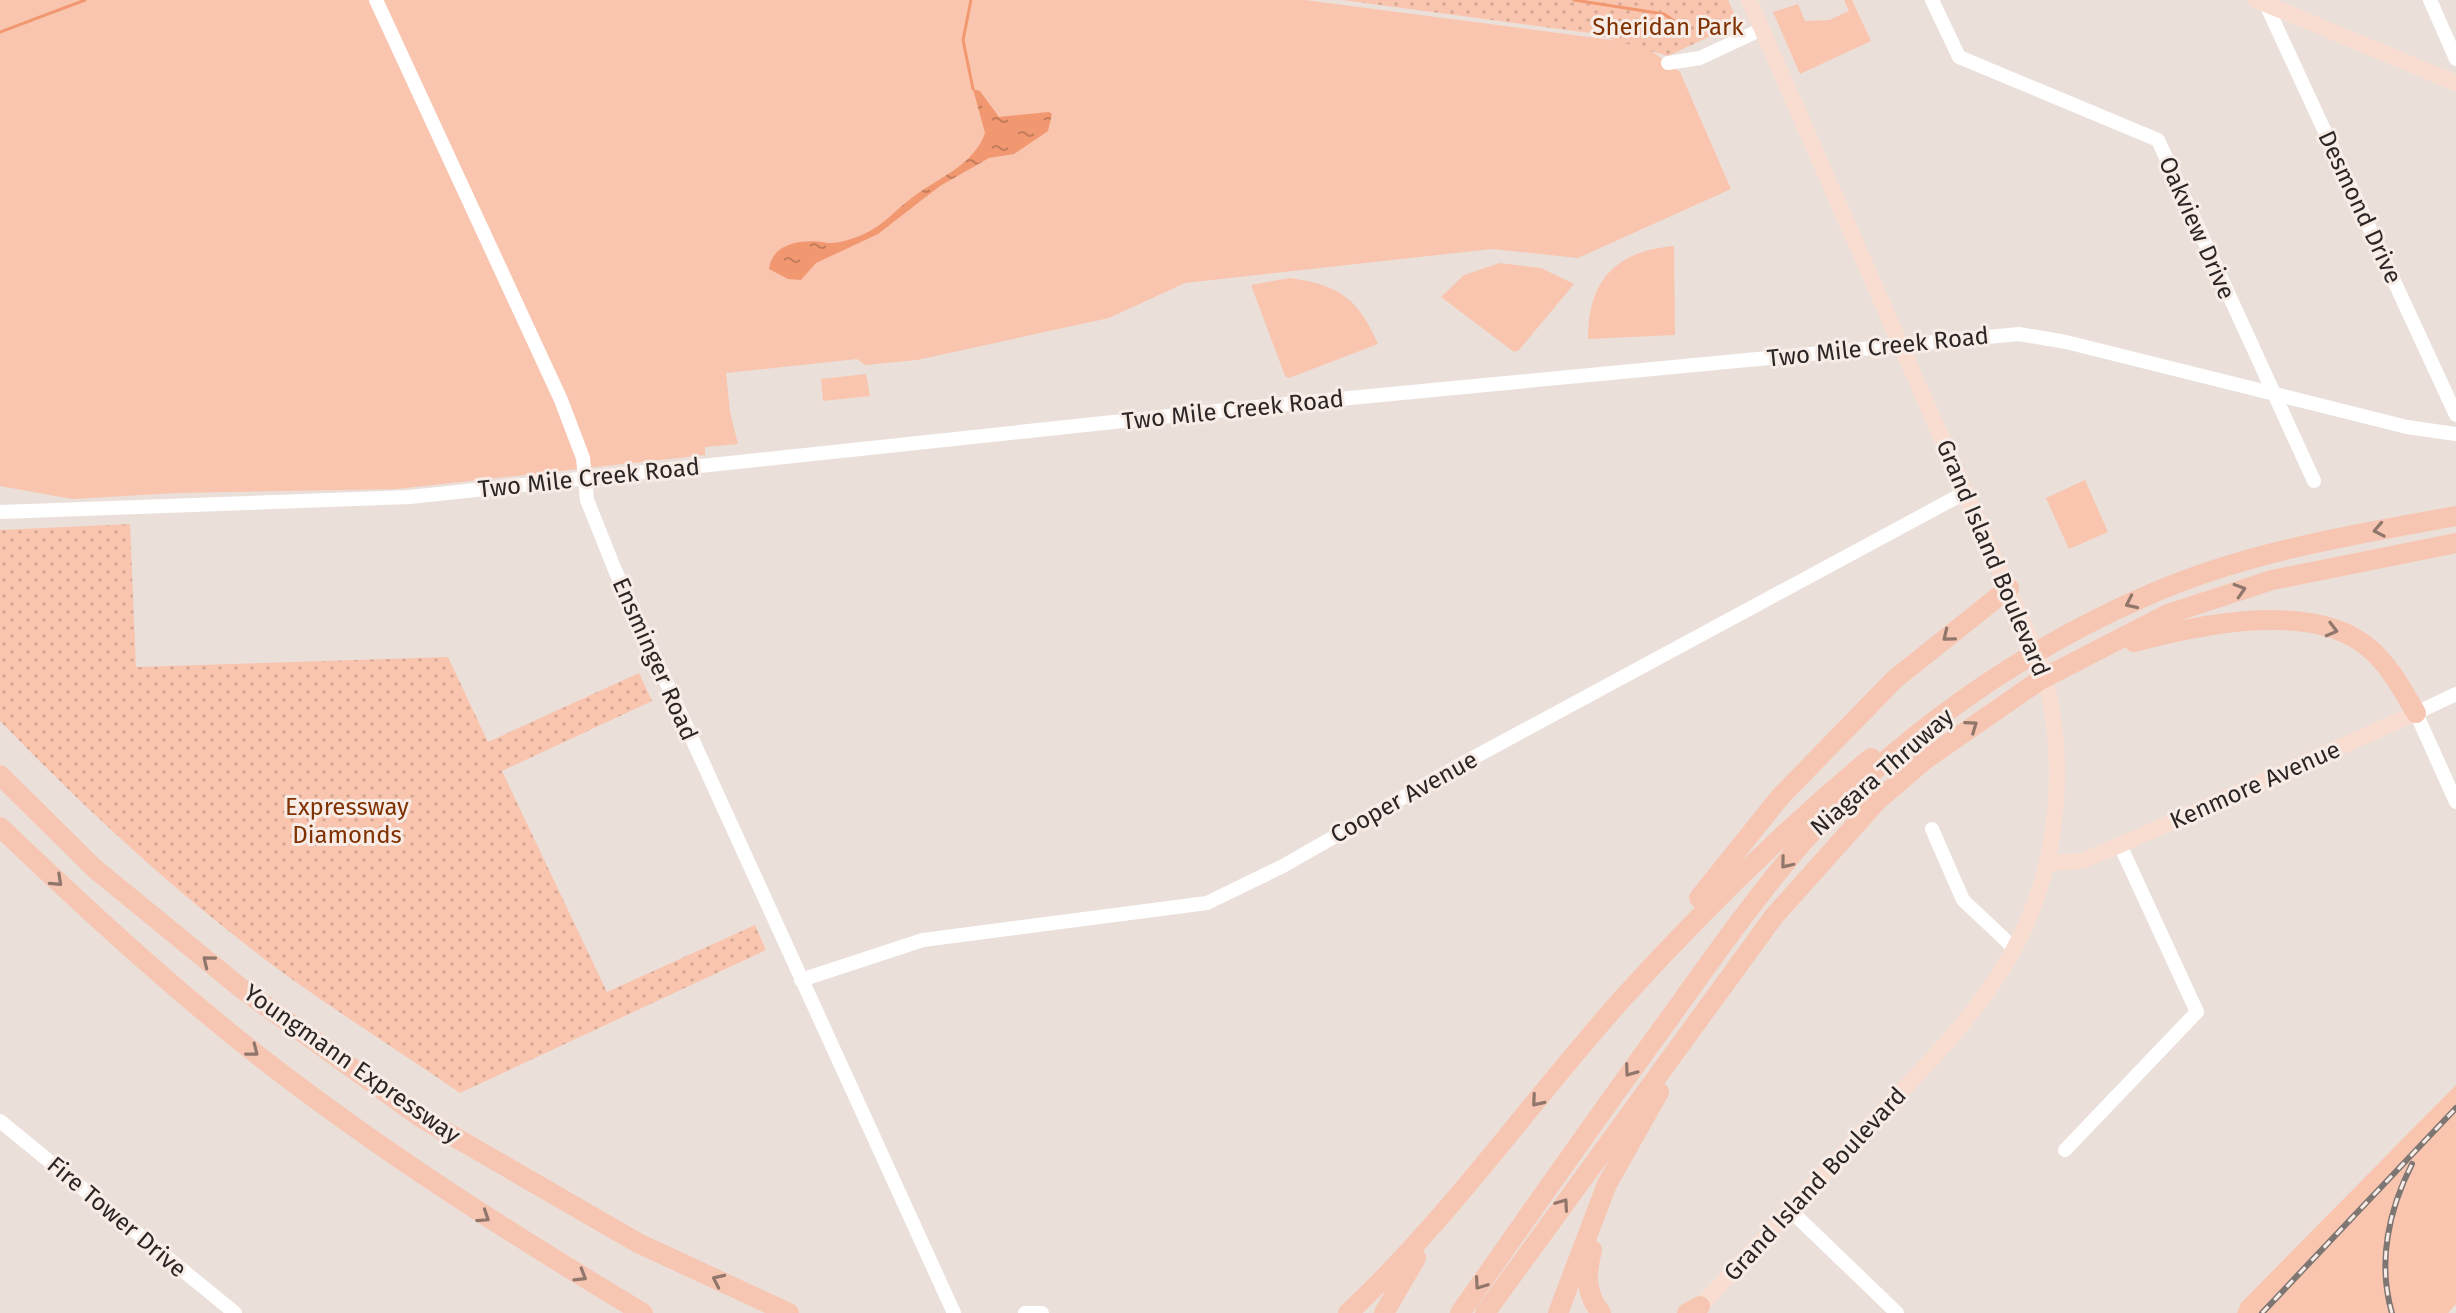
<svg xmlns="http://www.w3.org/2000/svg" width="2456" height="1313" font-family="'Fira Sans',sans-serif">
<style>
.grass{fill:#f9c5af}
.park{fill:url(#park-dots)}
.water{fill:url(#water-ripples)}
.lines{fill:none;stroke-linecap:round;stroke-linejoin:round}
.stream{stroke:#f29871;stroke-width:3}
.minor{stroke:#fff;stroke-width:14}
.major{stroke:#faddd1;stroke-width:16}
.highway{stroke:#f7c6b2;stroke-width:20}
.rail-casing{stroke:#7e7673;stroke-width:6}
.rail{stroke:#f8ece7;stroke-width:3;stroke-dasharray:9;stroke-linecap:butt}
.oneway{stroke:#91766c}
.labels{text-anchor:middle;stroke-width:6;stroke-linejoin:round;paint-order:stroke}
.park-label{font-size:24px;fill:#803102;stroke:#f8ece7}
.street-label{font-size:24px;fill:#2b2625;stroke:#f8ece7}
</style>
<defs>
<pattern id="park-dots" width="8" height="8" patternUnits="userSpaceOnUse" patternTransform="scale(2)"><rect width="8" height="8" fill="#f9c5af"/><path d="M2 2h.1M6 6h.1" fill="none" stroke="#d6a996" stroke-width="1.8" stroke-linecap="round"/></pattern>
<pattern id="water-ripples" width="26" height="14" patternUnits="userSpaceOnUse" patternTransform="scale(2)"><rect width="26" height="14" fill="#f29871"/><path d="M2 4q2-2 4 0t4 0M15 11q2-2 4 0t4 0" fill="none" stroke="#c47c5d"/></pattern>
</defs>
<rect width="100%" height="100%" fill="#ebdfda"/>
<!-- grass -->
<path class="grass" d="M0 0H1305L1642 44 1680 72 1731 189 1578 258 1492 249 1185 283 1109 318 917 360 865 365 857 359 726 373 730 412 738 444 705 447V455L397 489 175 493 72 499 0 486Z
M1844 0H1852L1871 41 1800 74 1773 12 1798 4 1805 21 1829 20 1849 11Z
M1674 246 1675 335 1588 339C1588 280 1616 251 1674 246Z
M1500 263 1541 268 1574 284 1519 350 1514 352 1441 297 1464 275Z
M1290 278C1339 285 1358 298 1378 344L1289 378 1285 376 1251 285Z
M866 374 870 396 823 401 821 379Z
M2085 480 2108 532 2069 549 2046 498Z
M2456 1085V1304L2448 1313H2237L2241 1303Z"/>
<!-- park -->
<path class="park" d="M1342 0H1728L1738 23 1668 56 1590 33Z
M130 524 136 667 448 657 488 742 639 673 652 701 502 771 607 992 755 925 766 950 460 1093C405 1055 348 1019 293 980 188 904 90 814 0 721V530Z"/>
<!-- water -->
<path class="water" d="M973 89 980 91 999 117 1049 112 1052 114 1048 131 1014 154 989 158 940 186 878 234 816 263 801 280 788 279 769 269C773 240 807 239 828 243 838 244 855 238 864 234 884 225 895 210 913 197 938 178 974 165 985 133Z"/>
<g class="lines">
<!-- stream -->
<path class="stream" d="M971 0 963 40 973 89
M1574 0 1664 14 1674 21
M0 32 85 0"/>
<!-- minor -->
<path class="minor" d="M376 0 561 400 583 458 587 500 615 570 954 1313
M1932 0 1959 57 2158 140 2314 481
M2264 0 2456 415
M2430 0 2456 59
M1668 63 1700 58 1762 29
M0 512 410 497 1245 408 2019 334 2066 342 2407 427 2456 434
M2456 694 2416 713 2456 802
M1932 829 1963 900 2015 949
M801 980 923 940 1207 903 1283 866 1458 766 1966 492
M0 1121 235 1313
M2065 1150 2197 1012 2120 845
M1790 1210 1897 1313
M1025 1313H1042"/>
<!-- major -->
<path class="major" d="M2256 0 2456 83
M2050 863 2082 861 2120 845 2416 713
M1694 1313C1750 1253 1807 1192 1863 1132 1961 1028 2045 953 2056 802 2059 755 2055 709 2041 664L1749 0"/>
<!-- highway -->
<path class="highway" d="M2134 642C2197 625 2313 600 2369 648 2390 666 2402 689 2416 713
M0 775 94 868 242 989 420 1117 638 1243 789 1313
M0 827C82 905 165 982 255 1053 378 1149 509 1233 643 1313
M1699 898 1780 797 1895 679 2009 588
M1592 1250C1586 1274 1585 1293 1601 1313
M1348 1313C1450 1218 1530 1102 1623 998 1701 912 1782 832 1871 758
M1384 1313 1416 1258
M1460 1313C1529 1215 1598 1116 1669 1019 1712 959 1754 899 1802 843 1894 739 2020 651 2146 596 2245 552 2351 535 2456 516
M1485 1313 1775 915 1877 801 1926 759 2040 680 2168 614 2272 580 2456 543
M1558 1313 1607 1184 1659 1092
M1687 1313 1700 1306"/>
<!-- rail casing -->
<g class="rail-casing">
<path id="rail" d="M2262 1313 2456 1108
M2392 1313C2377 1262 2389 1209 2412 1164"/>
</g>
<!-- rail -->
<use href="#rail" class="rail"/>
</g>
<!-- one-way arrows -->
<defs><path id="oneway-chevron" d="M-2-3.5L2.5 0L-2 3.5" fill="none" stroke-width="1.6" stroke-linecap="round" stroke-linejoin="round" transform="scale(2)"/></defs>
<g class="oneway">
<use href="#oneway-chevron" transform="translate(2379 530) rotate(169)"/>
<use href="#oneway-chevron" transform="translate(2240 590) rotate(-17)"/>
<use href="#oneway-chevron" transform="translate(2131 603) rotate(155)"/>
<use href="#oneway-chevron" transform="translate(2332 630) rotate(15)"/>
<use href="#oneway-chevron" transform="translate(1948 636) rotate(141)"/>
<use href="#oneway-chevron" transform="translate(1972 726) rotate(-35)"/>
<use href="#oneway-chevron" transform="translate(1786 863) rotate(129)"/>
<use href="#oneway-chevron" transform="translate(57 881) rotate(43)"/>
<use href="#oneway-chevron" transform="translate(208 961) rotate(-141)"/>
<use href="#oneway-chevron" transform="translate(253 1051) rotate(38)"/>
<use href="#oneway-chevron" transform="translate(1630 1071) rotate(126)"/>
<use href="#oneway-chevron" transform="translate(1537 1101) rotate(130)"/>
<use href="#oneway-chevron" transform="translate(1563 1204) rotate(-55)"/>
<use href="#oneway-chevron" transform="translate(484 1217) rotate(33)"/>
<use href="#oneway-chevron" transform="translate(581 1276) rotate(31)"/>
<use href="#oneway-chevron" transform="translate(718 1280) rotate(-155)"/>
<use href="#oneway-chevron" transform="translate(1480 1284) rotate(125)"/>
</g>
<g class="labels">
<!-- park labels -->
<g class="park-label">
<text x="1668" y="35">Sheridan Park</text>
<text x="347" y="815">Expressway<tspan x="347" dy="28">Diamonds</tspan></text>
</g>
<!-- street labels -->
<g class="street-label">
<text transform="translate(2360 207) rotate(65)" y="8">Desmond Drive</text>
<text transform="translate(2197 228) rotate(66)" y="8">Oakview Drive</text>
<text transform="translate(1878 347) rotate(-6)" y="8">Two Mile Creek Road</text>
<text transform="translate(1233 410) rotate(-6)" y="8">Two Mile Creek Road</text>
<text transform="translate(589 478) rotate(-6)" y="8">Two Mile Creek Road</text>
<text transform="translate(1993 558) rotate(67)" y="8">Grand Island Boulevard</text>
<text transform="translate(655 659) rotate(66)" y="8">Ensminger Road</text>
<text transform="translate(1882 772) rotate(-41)" y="8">Niagara Thruway</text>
<text transform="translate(2255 785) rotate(-24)" y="8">Kenmore Avenue</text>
<text transform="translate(1404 797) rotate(-29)" y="8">Cooper Avenue</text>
<text transform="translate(352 1064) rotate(35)" y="8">Youngmann Expressway</text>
<text transform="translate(1815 1184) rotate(-47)" y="8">Grand Island Boulevard</text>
<text transform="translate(117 1217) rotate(40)" y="8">Fire Tower Drive</text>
</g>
</g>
</svg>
